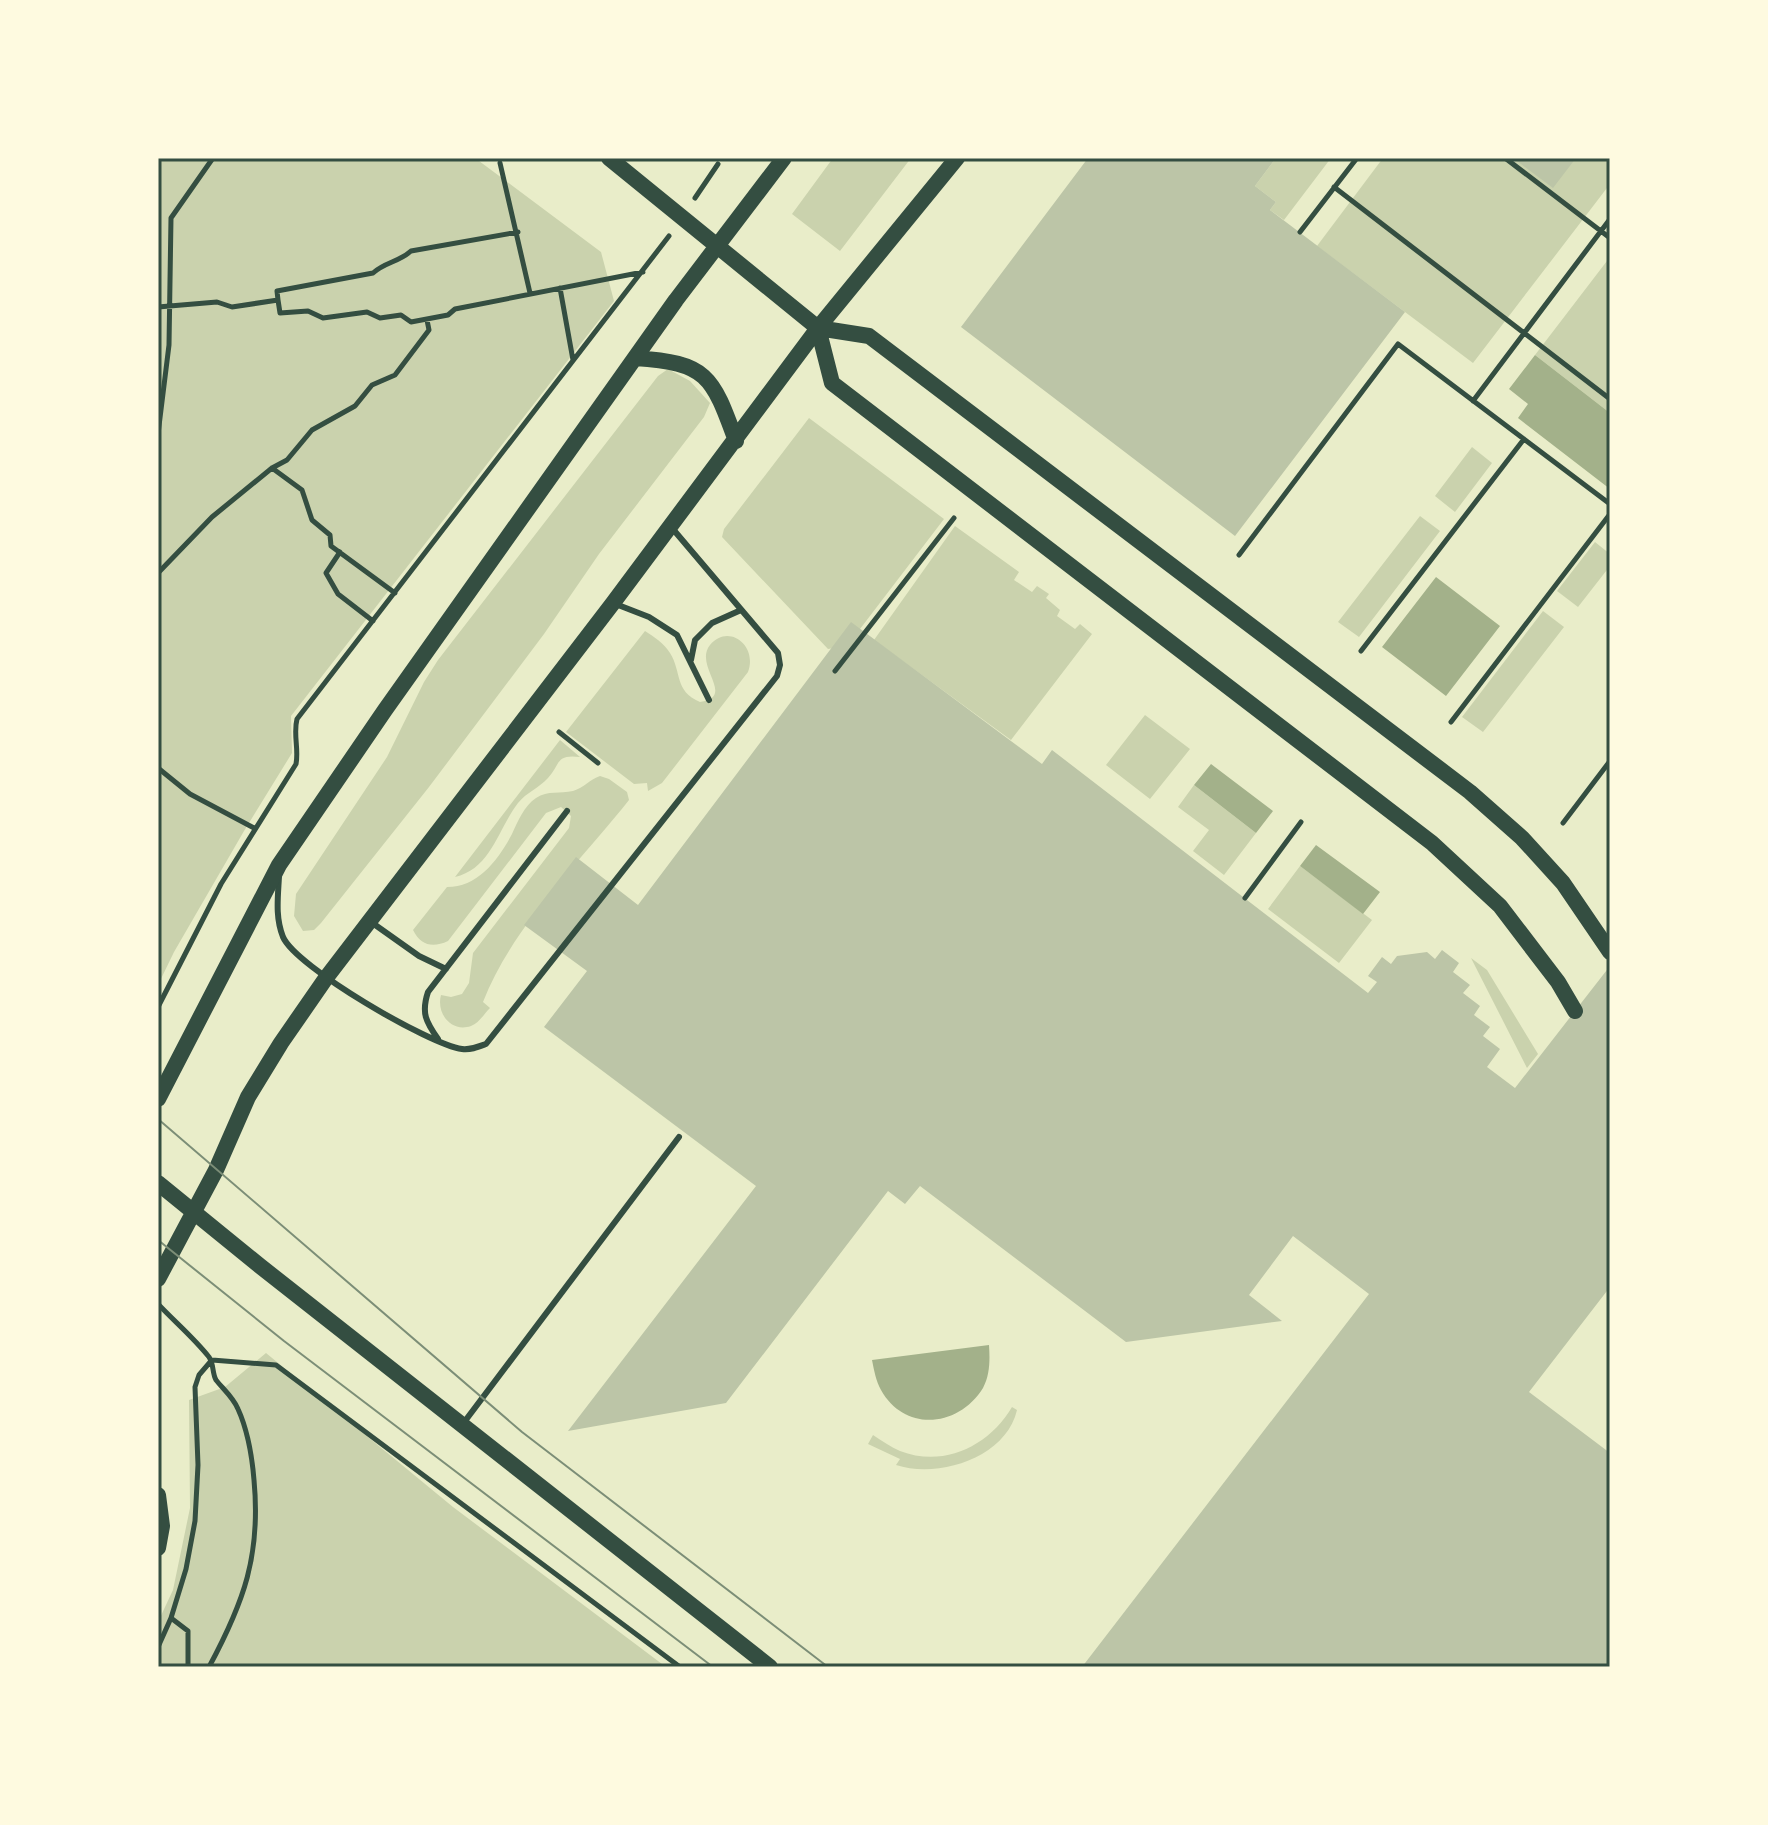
<svg xmlns="http://www.w3.org/2000/svg" width="1768" height="1825" font-family="'Nunito Sans',sans-serif">
<style>
.green{fill:#cad2ad}
.water{fill:#a3b18a}
.building{fill:#bcc5a7}
.lines{fill:none;stroke-linecap:round;stroke-linejoin:round}
.path{stroke:#344e41;stroke-width:5}
.service{stroke:#344e41;stroke-width:6}
.secondary{stroke:#344e41;stroke-width:16}
.tram{stroke:#7c8e77;stroke-width:2}
.neatline{fill:none;stroke:#344e41;stroke-width:3}
</style>
<rect width="100%" height="100%" fill="#e9edc9"/>
<!-- green -->
<path class="green" d="M158 158H475L601 252 614 301 291 716 292 753 244 831 174 952 158 985Z
M833 158H911L840 251 792 214Z
M1276 158H1331L1284 220 1270 210 1276 202 1255 186Z
M1383 158H1610V184L1473 363 1317 246Z
M1610 257V413L1535 355Z
M668 369 690 381 710 403 704 417 599 554 544 634 429 787 321 923 314 930 303 931 294 916 296 894 387 757 424 682 438 660 658 376Z
M809 418 944 519 847 646 828 649 722 537 724 529Z
M1472 447 1492 463 1455 512 1435 496Z
M1420 516 1440 531 1359 637 1338 622Z
M955 526 1019 572 1014 580 1032 592 1037 586 1049 594 1046 598 1060 610 1057 616 1075 629 1080 624 1092 634 1011 740 874 640Z
M1595 542 1610 554V566L1578 607 1557 591Z
M1543 611 1564 627 1483 732 1462 717Z
M645 631C654 637 664 643 670 653 682 672 674 691 700 702 737 697 693 666 710 645 728 623 758 645 748 672L662 783 648 791 647 783 634 784 566 732Z
M1145 715 1190 749 1150 799 1106 765Z
M560 740 580 757C555 754 561 764 548 778 539 788 527 792 518 803 498 829 491 869 455 877Z
M600 776 609 779 627 792 629 800C579 863 512 927 483 1002L490 1008C484 1014 479 1023 471 1026 451 1033 436 1013 441 995L451 997 462 994 469 983 473 953 569 828 571 816 561 807 546 813 448 941C433 948 421 946 413 930L447 887C478 887 498 860 512 834 518 821 524 806 536 798 548 790 560 794 573 791 584 788 590 779 600 776Z
M1194 785 1256 833 1224 875 1193 851 1209 830 1178 807Z
M1300 866 1372 920 1339 963 1268 909Z
M1471 958 1487 970 1538 1054 1527 1068Z
M266 1353 453 1507 666 1667H158V1622L173 1590 190 1508 189 1400 225 1387Z
M1012 1407 1017 1410C1006 1458 938 1479 896 1465L900 1459 868 1444 873 1435C882 1441 891 1447 900 1451 944 1468 989 1446 1012 1407Z"/>
<!-- water -->
<path class="water" d="M1535 355 1610 413V489L1518 418 1528 404 1509 389Z
M1436 577 1500 626 1446 696 1382 647Z
M1211 764 1273 811 1256 833 1194 785Z
M1316 845 1380 892 1363 914 1300 866Z
M989 1345C990 1360 990 1375 983 1388 959 1427 905 1433 881 1390 876 1381 874 1370 872 1360Z"/>
<!-- building -->
<path class="building" d="M1088 158H1276L1255 186 1276 202 1270 210 1405 312 1235 536 961 327Z
M1513 158H1576L1553 188Z
M851 622 1042 764 1052 750 1368 993 1377 982 1368 976 1382 957 1391 964 1397 956 1427 952 1435 959 1442 950 1459 963 1453 972 1470 985 1463 993 1480 1006 1474 1015 1490 1027 1483 1036 1500 1049 1487 1067 1515 1088 1610 966V1287L1529 1392 1610 1453V1667H1082L1369 1294 1293 1236 1249 1295 1282 1321 1126 1342 920 1186 905 1204 888 1191 726 1403 568 1431 756 1186 544 1027 587 971 524 925 576 857 638 905Z"/>
<g class="lines">
<!-- path -->
<path class="path" d="M1505 158 1610 238
M500 163 530 293
M1334 187 1610 399
M695 198 718 164
M1300 232 1357 158
M560 288 573 360
M278 300 277 291 373 273C385 262 399 262 411 251L518 232
M158 307 217 302 232 307 278 300 280 313 308 311 323 318 367 312 380 318 401 315 411 322 448 315 455 309 643 272
M1473 401 1610 219
M158 434 169 345 171 218 213 158
M272 468 302 490 312 520 330 535 331 546 395 593
M340 552 326 573 338 594 373 621
M1239 555 1398 344 1610 504
M158 573 212 517 272 468 287 460 312 430 355 406 372 385 395 375 429 330 427 320
M1361 651 1524 439
M835 671 954 518
M1451 722 1610 514
M559 732 598 763
M158 768 190 794 254 828
M1563 823 1610 761
M1245 898 1301 822
M158 1007 221 884 296 764C299 749 293 734 297 719L669 236
M158 1304C175 1322 194 1338 209 1357 214 1364 212 1373 216 1380 223 1389 233 1397 238 1409 248 1431 252 1456 254 1480 261 1555 244 1602 209 1667
M212 1360 276 1365 680 1667
M171 1618 188 1631V1667
M158 1647 171 1618 186 1569 195 1521 198 1465 195 1387 199 1375 211 1361"/>
<!-- service -->
<path class="service" d="M613 603 649 617 677 635 709 700
M691 660 695 640 712 623 741 610
M279 876C278 897 275 917 283 937 296 967 430 1045 462 1049 471 1050 478 1047 486 1044L777 676 780 665 778 653 672 528
M371 922 419 956 446 969
M438 1039C426 1022 421 1013 428 992L567 811
M462 1425 679 1137"/>
<!-- secondary -->
<path class="secondary" d="M609 158 818 328 869 336 1470 792 1522 838 1563 883 1610 952
M818 328 832 383 1432 843 1500 906 1558 982 1575 1011
M635 358C707 363 712 375 736 441
M158 1099 279 865 385 710 676 300 784 158
M158 1183 260 1266 770 1667
M158 1279 216 1170 248 1097 281 1043 326 978 613 603 818 328 957 158
M158 1495 162 1526 158 1548"/>
<!-- tram -->
<path class="tram" d="M158 1119 522 1432 828 1667
M158 1240 284 1341 713 1667"/>
</g>
<!-- border -->
<rect width="1768" height="1825" fill="none" stroke="#fefae0" stroke-width="320"/>
<rect x="160" y="160" width="1448" height="1505" class="neatline"/>
</svg>
